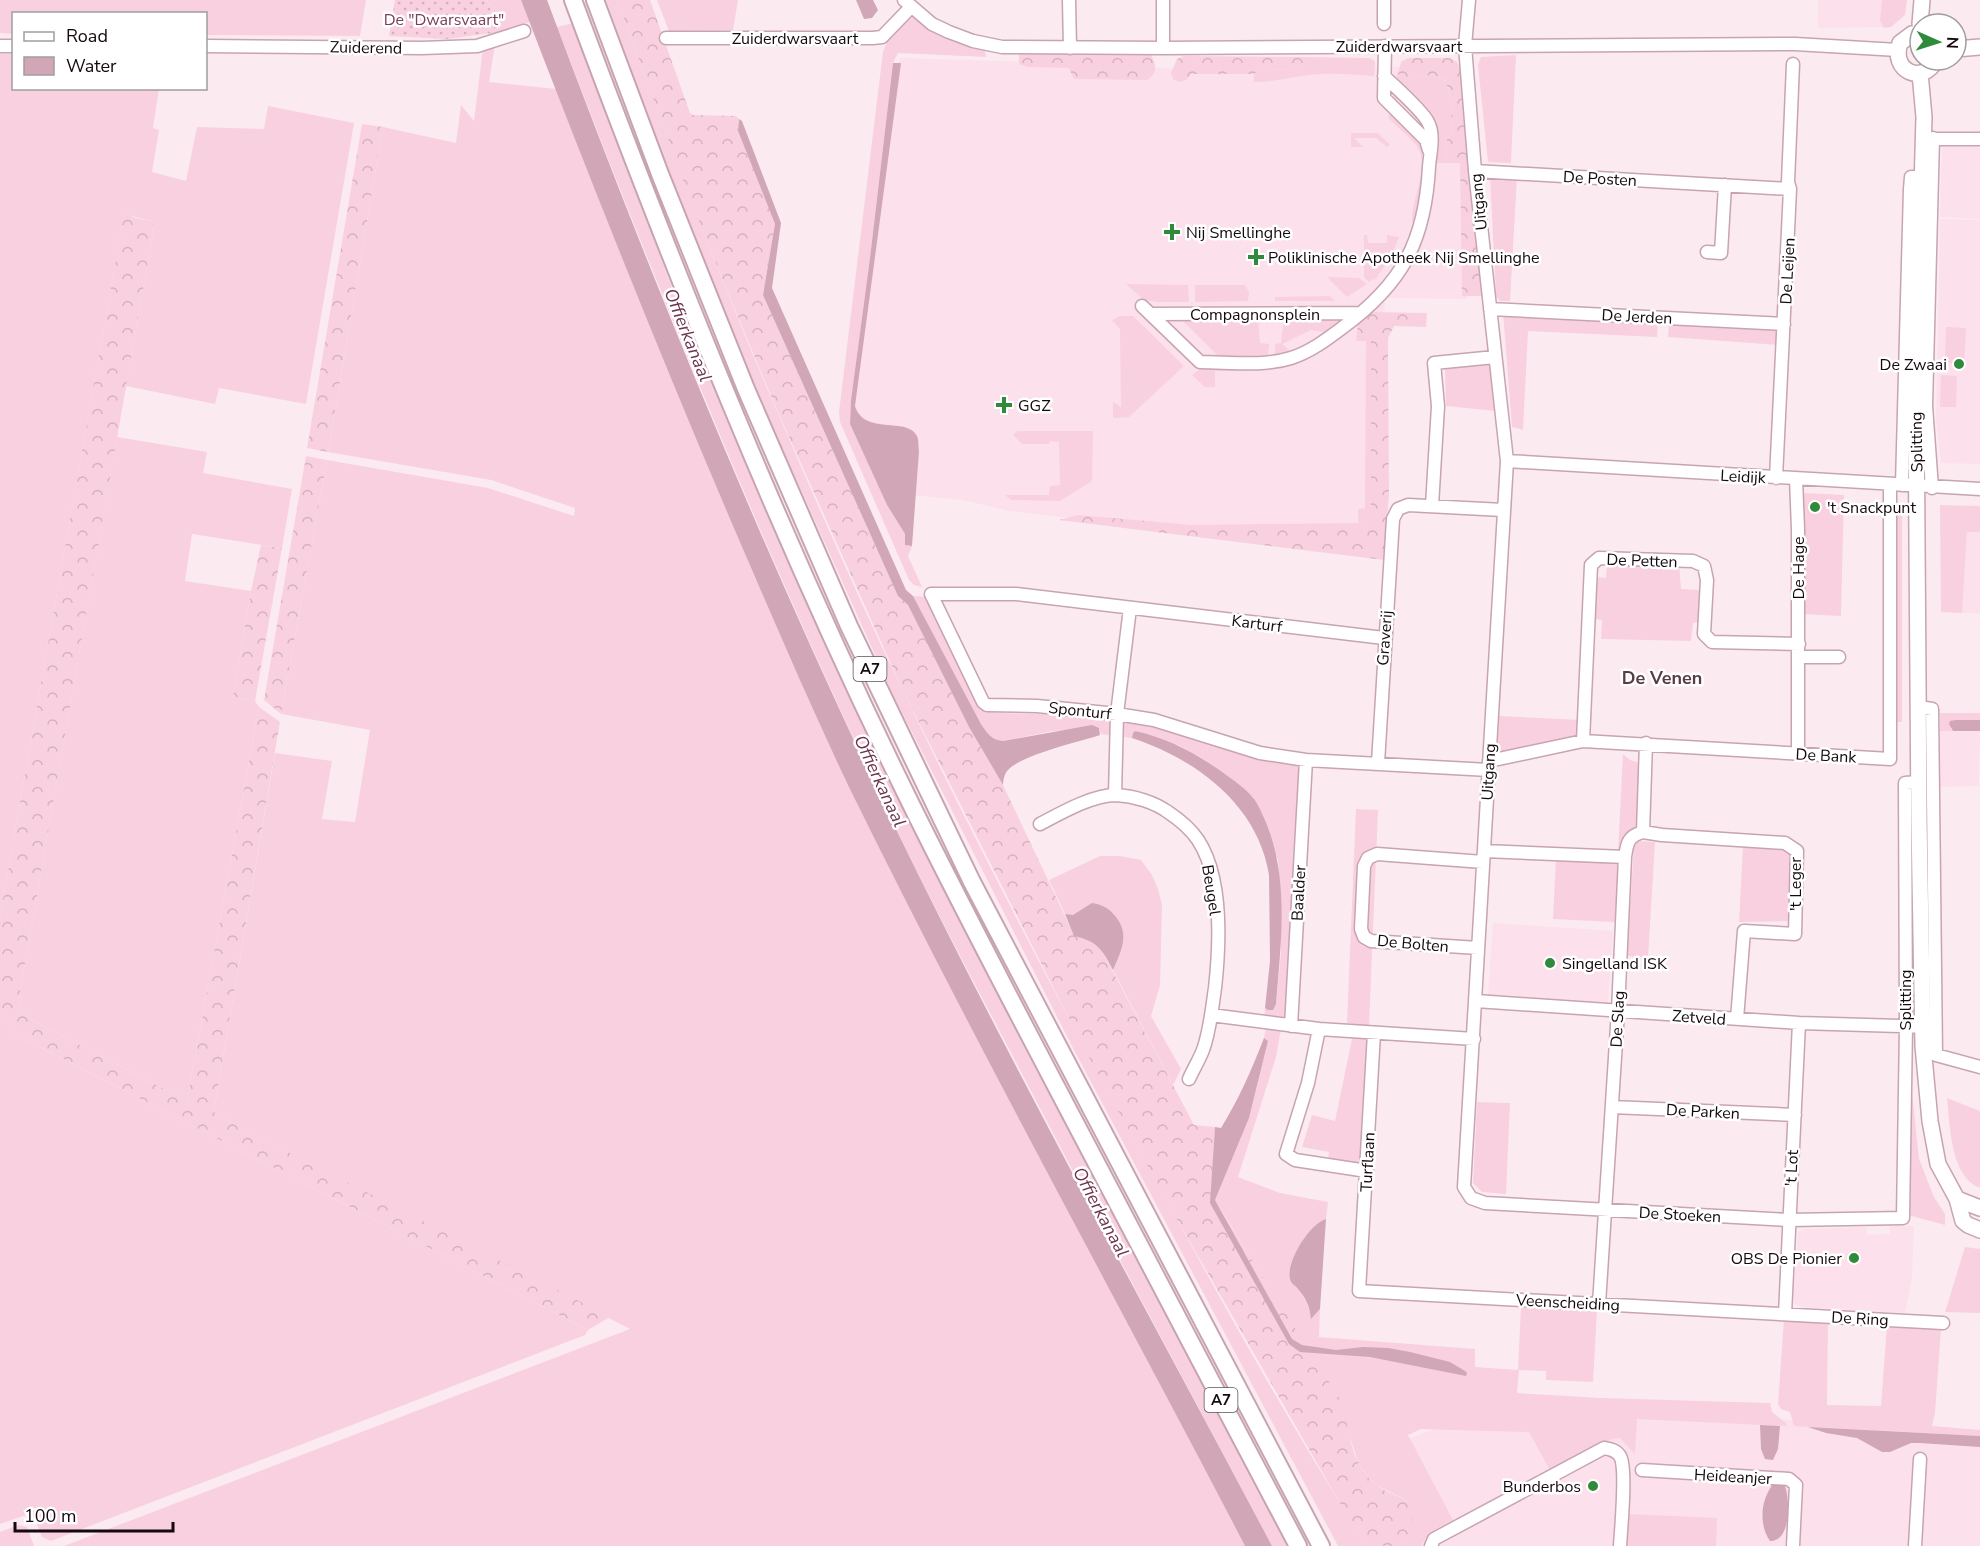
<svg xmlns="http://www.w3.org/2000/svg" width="1980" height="1546" font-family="'Nunito Sans',sans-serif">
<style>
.built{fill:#fce0eb}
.grass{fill:#f9d0e0}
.forest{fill:url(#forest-crowns)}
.garden{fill:url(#garden-dots)}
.water{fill:#d1a6b7}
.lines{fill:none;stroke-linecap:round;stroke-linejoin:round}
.minor-casing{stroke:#c7a4b1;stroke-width:15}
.major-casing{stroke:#c7a4b1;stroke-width:18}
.highway-casing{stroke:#c7a4b1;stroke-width:20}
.minor{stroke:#fff;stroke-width:12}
.major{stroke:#fff;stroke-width:15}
.highway{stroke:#fff;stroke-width:16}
.poi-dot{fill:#2f8a3b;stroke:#fff;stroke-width:2}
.labels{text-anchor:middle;stroke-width:5;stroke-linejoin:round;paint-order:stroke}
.shield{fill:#fff;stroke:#5a5356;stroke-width:1.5}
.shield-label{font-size:15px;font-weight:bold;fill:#14090e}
.park-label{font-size:16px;fill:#79405a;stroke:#fff}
.street-label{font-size:16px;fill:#14090e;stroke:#fff}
.poi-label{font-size:16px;fill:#14090e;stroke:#fff;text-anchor:start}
.water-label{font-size:18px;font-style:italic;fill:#6c344e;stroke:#fff}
.neighbourhood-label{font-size:18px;font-weight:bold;fill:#5a3c48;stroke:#fff}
</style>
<defs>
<pattern id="forest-crowns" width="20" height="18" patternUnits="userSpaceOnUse" patternTransform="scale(1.5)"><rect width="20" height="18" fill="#f9d0e0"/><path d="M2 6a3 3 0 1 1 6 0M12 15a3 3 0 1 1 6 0" fill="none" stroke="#d5b1bf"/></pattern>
<pattern id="garden-dots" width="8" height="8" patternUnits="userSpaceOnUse" patternTransform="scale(1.5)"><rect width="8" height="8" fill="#f9d0e0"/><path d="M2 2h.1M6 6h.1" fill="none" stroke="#d5b1bf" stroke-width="1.8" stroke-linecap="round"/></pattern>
</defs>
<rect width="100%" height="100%" fill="#fbebf1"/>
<!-- built -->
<path class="built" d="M1818 0H1888L1887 27 1818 28Z
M900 58 1074 63 1196 70 1221 63 1454 68 1465 167 1467 299 1385 298 1376 523 1367 530 1168 529 1010 511 962 500 893 493 854 406Z
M1942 146 1980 147V219L1940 217Z
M1940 219 1980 220V464L1941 463 1936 421Z
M1967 532H1980V613H1962Z
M1940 731H1980L1979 786 1940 787Z
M1493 923 1613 931 1608 1003 1488 995Z
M1890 1226H1914L1912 1279 1905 1313 1801 1307 1793 1302 1798 1232 1804 1229 1867 1227V1235L1890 1234Z
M1504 1404 1980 1430V1546H1363L1322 1470Z"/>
<!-- grass -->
<path class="grass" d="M0 0H366L360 36 206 35V14H14L13 34 0 33Z
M487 0H521L530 22 499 32Z
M606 0H617C668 138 718 276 777 411 818 506 860 602 905 695 972 835 1044 973 1118 1110 1197 1257 1277 1405 1367 1546H1338L1075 1052 894 697 766 412 718 297 678 197Z
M657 0H738L733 30 669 31Z
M1882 0H1907L1905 15 1891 27 1884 28 1880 20Z
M913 16C935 36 957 44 985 51L986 57 898 53 893 63 870 258 851 400 850 424 887 505 905 534V545L912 546 908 556 922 587 914 585 909 580 840 422 839 412 883 52 888 39Z
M573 23 676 298 845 688 953 902 1289 1546H1272C1188 1387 1102 1228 1019 1068 976 986 932 904 892 820 768 561 660 295 557 27Z
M495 44 489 82 556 89C646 323 743 554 847 782L1245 1546H64L630 1329 216 1115 214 1111 275 753 332 761 322 819 355 822 370 730 281 714 327 460 488 488 574 516 575 508 491 480 328 452 383 127 456 143 461 105 474 121 483 48Z
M0 54H13L14 88 159 89 153 128 159 130 152 172 186 181 197 127 264 129 268 106 354 123 306 404 219 388 215 404 126 386 154 227 151 221 124 214 0 916Z
M1516 55 1511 163 1488 162 1478 65 1481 57Z
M1311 57 1370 58 1375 61 1374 76C1357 75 1339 73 1321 74 1298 75 1277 82 1254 82V74L1261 69 1305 70 1314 59Z
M1397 72 1403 77C1413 77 1427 74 1437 76 1455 81 1451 121 1452 135L1447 139 1446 163H1435V121L1397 82Z
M1391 113C1400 123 1413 132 1421 143 1430 158 1421 206 1414 221L1412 222C1410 202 1430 170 1418 148 1411 136 1396 128 1388 117Z
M1351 133H1378L1390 145 1387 147 1376 138H1354L1363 147H1351Z
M1490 176 1517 177 1510 301H1500L1496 296Z
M1364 235H1367L1368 243H1387V235L1399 237 1392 255 1375 280 1373 279 1369 282 1364 277Z
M1327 277 1359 278 1367 284 1347 297Z
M1126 284 1188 285 1189 302H1158L1144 300Z
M1195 285H1245L1249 292 1248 301 1195 302Z
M1330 296 1335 301H1275V297Z
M1503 312 1658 321 1657 337 1528 331 1523 430 1512 427Z
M1120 316H1133L1184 366 1129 417 1113 418V402L1121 407 1120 329 1112 320Z
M1344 318 1324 332 1311 330 1282 344 1289 350 1275 354V344L1281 343 1284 319Z
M1181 319H1258L1260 343 1269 344 1268 355 1219 357Z
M1669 322 1780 329 1779 345 1668 337Z
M1946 327 1966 328 1964 364 1945 363Z
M1357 334H1371V518L1370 523 1364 524 1358 522V509L1365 508 1366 341H1356Z
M1491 364 1496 411 1446 406 1445 367Z
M1203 367 1241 368 1242 371H1215V387H1205L1192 375Z
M1941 375 1957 376 1956 407H1940Z
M1017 431H1093L1092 481 1060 501 1011 500 1005 495H1049L1050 486 1060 485 1059 442 1050 441 1049 444H1022L1013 435Z
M117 437 207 452 203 473 292 489 282 548 192 534 185 581 251 591 233 697 255 701 259 707 187 1101 30 1019 18 1004Z
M1803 493 1844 495 1841 616 1800 614Z
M1940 505 1980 506V532H1967L1962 613 1941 612Z
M1893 508H1902V722H1893Z
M1607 562 1679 564 1681 589 1701 590V622L1693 623 1691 641 1601 639 1602 620 1594 619 1596 577 1606 578Z
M913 596 928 597 990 710 996 713 1109 716 1194 738 1297 761 1300 767 1288 1017 1284 1021 1264 1019 1265 1008 1276 1004 1281 953V907L1278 860 1243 787 1205 760 1180 746 1135 731 1133 733 1132 738 1101 734 1099 728 1053 731 1003 741 996 740 989 736 981 724Z
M1940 713H1980V720H1956L1951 729 1953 731H1940Z
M1499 716 1580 720 1579 737 1497 755Z
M1623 754 1630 760 1640 763 1641 818 1618 852Z
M1356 809 1378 810 1369 1026 1347 1023Z
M1638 841 1655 842 1648 958 1627 956 1634 846Z
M1743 846 1792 851 1791 921 1739 922Z
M1100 856H1120L1141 860 1152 875 1158 889 1162 905 1160 985 1151 1016 1181 1069 1173 1085 1113 970 1120 953 1072 916 1065 914 1049 880Z
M1556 858 1618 861 1615 922 1553 919Z
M0 1015 5 1018 12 1027 11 1032 588 1330 585 1335 51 1541 42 1537 36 1521 29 1514 0 1524Z
M1266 1027 1281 1029 1276 1057 1238 1177 1280 1193 1328 1202 1326 1219C1311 1223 1284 1266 1291 1282 1293 1285 1296 1286 1298 1289 1305 1297 1309 1307 1312 1318L1320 1309 1319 1337 1475 1349V1367L1518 1370 1521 1307 1597 1311 1593 1382 1546 1380V1371L1519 1370 1517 1393 1600 1398 1770 1403 1772 1412 1786 1423V1426L1637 1419 1635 1454 1620 1438 1612 1439 1550 1470 1529 1432 1421 1429 1408 1435 1453 1520C1440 1527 1428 1532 1421 1546H1404L1408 1536 1406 1500 1376 1485 1367 1476 1359 1464 1351 1441 1305 1346 1215 1200 1249 1118 1268 1041 1264 1038Z
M1353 1034 1370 1035 1363 1166 1328 1160 1329 1152 1302 1147 1312 1115 1335 1121Z
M1908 1054 1919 1159 1934 1197 1945 1214V1225L1908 1215Z
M1947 1098 1980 1111V1188C1950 1177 1950 1125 1947 1098Z
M1477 1102 1510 1103 1506 1194 1482 1192 1473 1183Z
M1965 1247 1980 1249V1313L1945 1312Z
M1784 1319 1828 1321 1827 1405 1881 1406 1887 1325 1941 1329 1935 1413 1932 1426 1980 1430V1436L1794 1426 1790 1412 1781 1409 1778 1404Z
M1627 1514 1717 1518 1716 1546H1626Z
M18 1525 27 1527 34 1546H0V1532Z"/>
<!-- forest -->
<path class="forest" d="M617 0H650L690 113 693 115 736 116 739 119 738 131 775 224 763 295 898 596 908 605 969 727 1003 785 1074 935 1087 939 1100 947 1194 1125 1215 1127 1211 1195 1343 1404C1348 1428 1351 1456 1366 1475 1393 1509 1431 1484 1404 1546H1367L1349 1519 1171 1209 1084 1048 904 693 776 408 728 293 688 193Z
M1019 53 1151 55C1157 65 1157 74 1147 80L1074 79 1069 68 1027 67 1019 64Z
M1184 56 1311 57 1314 59 1313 66 1305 70 1261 69 1254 74H1191L1186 80 1179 82 1173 79 1171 73 1177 59Z
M1408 58H1450L1457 62 1461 71 1482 296H1462L1460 163H1446L1447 139 1452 135C1451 121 1455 80 1437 76 1427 74 1413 77 1403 77L1398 74 1401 62Z
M362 124 383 127 328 452 307 448Z
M124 213 136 218 151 221 154 227 18 1004 30 1019 187 1101 259 707 280 722 214 1111 216 1115 610 1317 588 1330 11 1032 12 1027 5 1018 0 1015V916Z
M1369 312 1427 313 1426 327 1394 326 1388 338 1389 494 1384 560 1059 520 1078 515 1191 525 1369 523 1371 518V334H1357L1358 322Z
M306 456 327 460 281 714 264 700Z
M261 545 282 548 255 701 233 697 251 591Z"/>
<!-- garden -->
<path class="garden" d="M395 0H487L499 32 448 39 389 36Z"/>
<!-- water -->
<path class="water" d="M521 0H547C651 279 764 555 893 823 1012 1068 1145 1306 1272 1546H1245C1113 1292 974 1042 848 785 811 707 777 628 743 549 665 368 592 185 521 0Z
M856 0H873L878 10 872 18 864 19Z
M893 63H901L855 406C864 436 907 416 917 436 919 440 918 447 919 451L912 546 905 545V534L887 505 850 424 851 400 870 258Z
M739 119 742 121 781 223 772 288 906 590 913 596 981 724C987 733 991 740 1003 741L1092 725 1099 728 1100 735C1079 742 1020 755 1007 771 1004 775 1003 781 1003 785L969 727 908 605 898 596 763 295 775 224 738 131Z
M1956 720H1980V731H1953L1949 724 1950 721Z
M1135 731C1166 738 1192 751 1218 769 1230 778 1244 786 1253 798 1258 803 1261 812 1264 818 1290 876 1281 942 1276 1004L1273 1010H1268L1265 1008 1270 961 1269 875C1258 805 1196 759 1132 738L1133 733Z
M1092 903C1103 905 1109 908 1116 917 1130 935 1121 951 1113 970 1102 949 1097 941 1074 936L1065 914 1073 915Z
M1264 1038 1268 1041 1249 1118 1215 1200 1292 1339 1302 1345 1336 1350 1363 1347 1388 1348 1410 1352 1450 1362 1465 1371 1467 1373 1466 1376 1370 1357 1300 1352 1289 1344 1210 1203 1215 1127 1221 1128C1239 1099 1252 1069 1264 1038Z
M1326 1219 1320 1309 1311 1319C1310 1307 1306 1298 1298 1289 1296 1286 1293 1285 1291 1282 1283 1265 1310 1223 1326 1219Z
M1760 1425 1780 1426 1778 1449 1773 1460 1765 1459 1761 1449Z
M1808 1427 1980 1436V1447L1920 1443H1911L1890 1452H1882L1857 1438 1826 1433Z
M1774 1483 1785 1486C1790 1500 1791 1542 1770 1541 1758 1524 1761 1498 1774 1483Z"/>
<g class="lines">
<!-- minor casing -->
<g class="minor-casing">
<path id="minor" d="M904 0 932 24 949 32 973 41 1002 47 1163 48 1795 44 1898 50
M1069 0 1070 48
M1163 0V48
M1384 0V24
M1469 0 1465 46 1475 171 1507 461 1464 1187 1471 1198 1485 1203 1789 1220 1903 1218 1906 1026 1905 783 1919 782
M666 38H873L882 37 911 7
M0 46H14
M206 46 422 48 477 46 524 31
M1385 46 1384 98 1426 140 1429 150
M1928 139H1980
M1475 171 1790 189
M1707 252 1721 253 1725 185
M1142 306 1200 362C1229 362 1262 367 1291 358 1310 352 1326 340 1342 328 1402 284 1425 242 1429 167 1430 153 1435 135 1428 122 1421 109 1395 87 1384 76
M1490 309 1784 324
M1150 314 1361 313
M1507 461 1980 489
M1776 478 1790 189 1788 182 1793 64
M1796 479 1798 529V754
M1902 485 1910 189 1911 177H1921
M1932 488 1926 406 1933 138
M1432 506 1438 406 1434 363 1495 357
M1384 638 1016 594H931L983 702 987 705 1037 706 1117 714 1154 720 1260 753 1306 760 1489 770
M1799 657H1839
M1919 707 1932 709 1936 1055 1980 1067
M1583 741 1591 565 1599 558 1693 561 1704 566 1707 580 1704 634 1712 642 1799 644
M1489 761 1583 741 1890 759V484
M1378 763 1393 519 1398 509 1408 505 1503 510
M1115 795 1117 714 1130 608
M1040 824C1061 813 1092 795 1116 795 1134 796 1154 802 1168 812 1180 820 1190 828 1198 840 1223 878 1220 943 1215 988 1212 1008 1210 1031 1203 1050 1199 1060 1193 1070 1189 1079
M1643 832 1662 835 1785 843 1797 851 1795 934 1744 931 1737 1019
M1484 851 1625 857
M1478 948 1371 941 1364 937 1361 929 1364 866 1368 858 1377 854 1483 862
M1476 1001 1799 1023 1934 1027
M1211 1015 1319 1029 1308 1083 1286 1154 1295 1160 1367 1171
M1291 1026 1306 760
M1319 1029 1474 1039
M1374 1033 1359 1291 1943 1323
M1612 1107 1795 1115
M1599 1304 1618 1011 1625 857C1627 843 1628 836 1643 832L1646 743
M1785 1314 1799 1023
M1642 1470 1789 1479 1796 1485 1793 1546
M1431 1546 1434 1539 1604 1448C1610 1449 1616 1450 1620 1456 1627 1468 1621 1529 1620 1546
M1915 1546 1920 1459"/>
</g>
<!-- major casing -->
<g class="major-casing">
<path id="major" d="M1920 24 1922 0
M1920 33 1912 34 1900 43C1890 71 1923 86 1936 60
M1956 49 1980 47
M1920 73 1924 117 1916 400 1919 822 1923 1046 1930 1121 1938 1164 1957 1199 1963 1221 1968 1225 1980 1230
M1957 1199 1980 1208"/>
</g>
<!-- highway casing -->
<g class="highway-casing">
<path id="highway" d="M573 0C673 269 779 535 905 792 954 892 1006 991 1058 1090 1137 1242 1218 1394 1298 1546
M595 0 660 174 746 389 849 626 972 882 1321 1546"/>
</g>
<!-- minor -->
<use href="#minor" class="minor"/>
<!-- major -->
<use href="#major" class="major"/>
<!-- highway -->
<use href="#highway" class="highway"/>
</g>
<!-- markers -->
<g class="poi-dot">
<path d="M1169 223h6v6h6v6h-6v6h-6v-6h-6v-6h6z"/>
<path d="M1253 248h6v6h6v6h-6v6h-6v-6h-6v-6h6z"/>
<circle cx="1959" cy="364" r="6"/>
<path d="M1001 396h6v6h6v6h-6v6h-6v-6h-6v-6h6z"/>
<circle cx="1815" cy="507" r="6"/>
<circle cx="1550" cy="963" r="6"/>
<circle cx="1854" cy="1258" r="6"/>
<circle cx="1593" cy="1486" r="6"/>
</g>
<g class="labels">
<!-- shield labels -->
<g class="shield">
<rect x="853.5" y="657" width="33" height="24" rx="4.5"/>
<rect x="1204.5" y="1388" width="33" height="24" rx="4.5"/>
</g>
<g class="shield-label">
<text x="870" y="674">A7</text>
<text x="1221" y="1405">A7</text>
</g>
<!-- park labels -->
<g class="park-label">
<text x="444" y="25">De "Dwarsvaart"</text>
</g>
<!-- street labels -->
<g class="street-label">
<text x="795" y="44">Zuiderdwarsvaart</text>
<text x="1399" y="52">Zuiderdwarsvaart</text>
<text transform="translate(366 47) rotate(1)" y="6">Zuiderend</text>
<text transform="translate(1600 178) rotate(3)" y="6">De Posten</text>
<text transform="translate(1478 202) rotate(-96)" y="6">Uitgang</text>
<text transform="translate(1787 271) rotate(-87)" y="6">De Leijen</text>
<text x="1255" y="320">Compagnonsplein</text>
<text transform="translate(1637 316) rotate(3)" y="6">De Jerden</text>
<text transform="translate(1916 442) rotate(-91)" y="6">Splitting</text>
<text transform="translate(1743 476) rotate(3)" y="6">Leidijk</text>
<text transform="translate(1642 560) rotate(2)" y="6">De Petten</text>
<text transform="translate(1798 568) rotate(-90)" y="6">De Hage</text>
<text transform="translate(1257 623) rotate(7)" y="6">Karturf</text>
<text transform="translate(1384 638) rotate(-86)" y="6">Graverij</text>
<text transform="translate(1080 710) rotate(6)" y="6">Sponturf</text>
<text transform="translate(1826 755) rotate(3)" y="6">De Bank</text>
<text transform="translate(1488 772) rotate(-87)" y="6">Uitgang</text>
<text transform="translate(1795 884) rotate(-90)" y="6">'t Leger</text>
<text transform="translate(1212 890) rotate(81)" y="6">Beugel</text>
<text transform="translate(1298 893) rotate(-87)" y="6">Baalder</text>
<text transform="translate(1413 943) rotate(5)" y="6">De Bolten</text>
<text transform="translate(1905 1000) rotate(-90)" y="6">Splitting</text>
<text transform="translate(1699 1017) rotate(4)" y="6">Zetveld</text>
<text transform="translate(1617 1019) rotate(-87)" y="6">De Slag</text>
<text transform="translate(1703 1111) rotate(3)" y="6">De Parken</text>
<text transform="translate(1367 1162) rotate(-87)" y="6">Turflaan</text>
<text transform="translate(1791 1168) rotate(-87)" y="6">'t Lot</text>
<text transform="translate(1680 1214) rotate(3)" y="6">De Stoeken</text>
<text transform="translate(1568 1302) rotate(3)" y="6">Veenscheiding</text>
<text transform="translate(1860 1318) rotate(3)" y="6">De Ring</text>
<text transform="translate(1733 1476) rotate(3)" y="6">Heideanjer</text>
</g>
<!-- poi labels -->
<g class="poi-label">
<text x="1186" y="238">Nij Smellinghe</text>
<text x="1268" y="263">Poliklinische Apotheek Nij Smellinghe</text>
<text x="1947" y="370" text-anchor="end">De Zwaai</text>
<text x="1018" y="411">GGZ</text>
<text x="1827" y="513">'t Snackpunt</text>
<text x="1562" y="969">Singelland ISK</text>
<text x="1842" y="1264" text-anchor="end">OBS De Pionier</text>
<text x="1581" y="1492" text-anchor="end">Bunderbos</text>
</g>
<!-- water labels -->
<g class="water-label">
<text transform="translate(688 335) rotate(68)" y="6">Offierkanaal</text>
<text transform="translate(880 781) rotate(65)" y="6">Offierkanaal</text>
<text transform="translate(1101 1212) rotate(62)" y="6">Offierkanaal</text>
</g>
<!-- neighbourhood labels -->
<g class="neighbourhood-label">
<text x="1662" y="684">De Venen</text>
</g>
</g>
<!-- legend -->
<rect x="12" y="12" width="195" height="78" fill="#ffffff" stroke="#a19d9f" stroke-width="1.5"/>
<rect x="24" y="32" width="30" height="9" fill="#ffffff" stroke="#a19d9f" stroke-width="1.5"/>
<text x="66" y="42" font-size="18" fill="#14090e">Road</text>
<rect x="24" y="57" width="30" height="18" fill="#d1a6b7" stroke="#a19d9f" stroke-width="1.5"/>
<text x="66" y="72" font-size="18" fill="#14090e">Water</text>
<!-- north arrow -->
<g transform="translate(1938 42) rotate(93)"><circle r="28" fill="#ffffff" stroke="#a19d9f" stroke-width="1.5"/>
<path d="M0-4.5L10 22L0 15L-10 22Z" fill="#2f8a3b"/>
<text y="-9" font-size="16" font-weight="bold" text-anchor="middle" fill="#14090e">N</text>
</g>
<!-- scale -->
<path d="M15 1522v9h158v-9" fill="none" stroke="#14090e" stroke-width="3"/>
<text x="24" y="1522" font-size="18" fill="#14090e" stroke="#ffffff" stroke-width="4.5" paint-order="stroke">100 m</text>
</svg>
